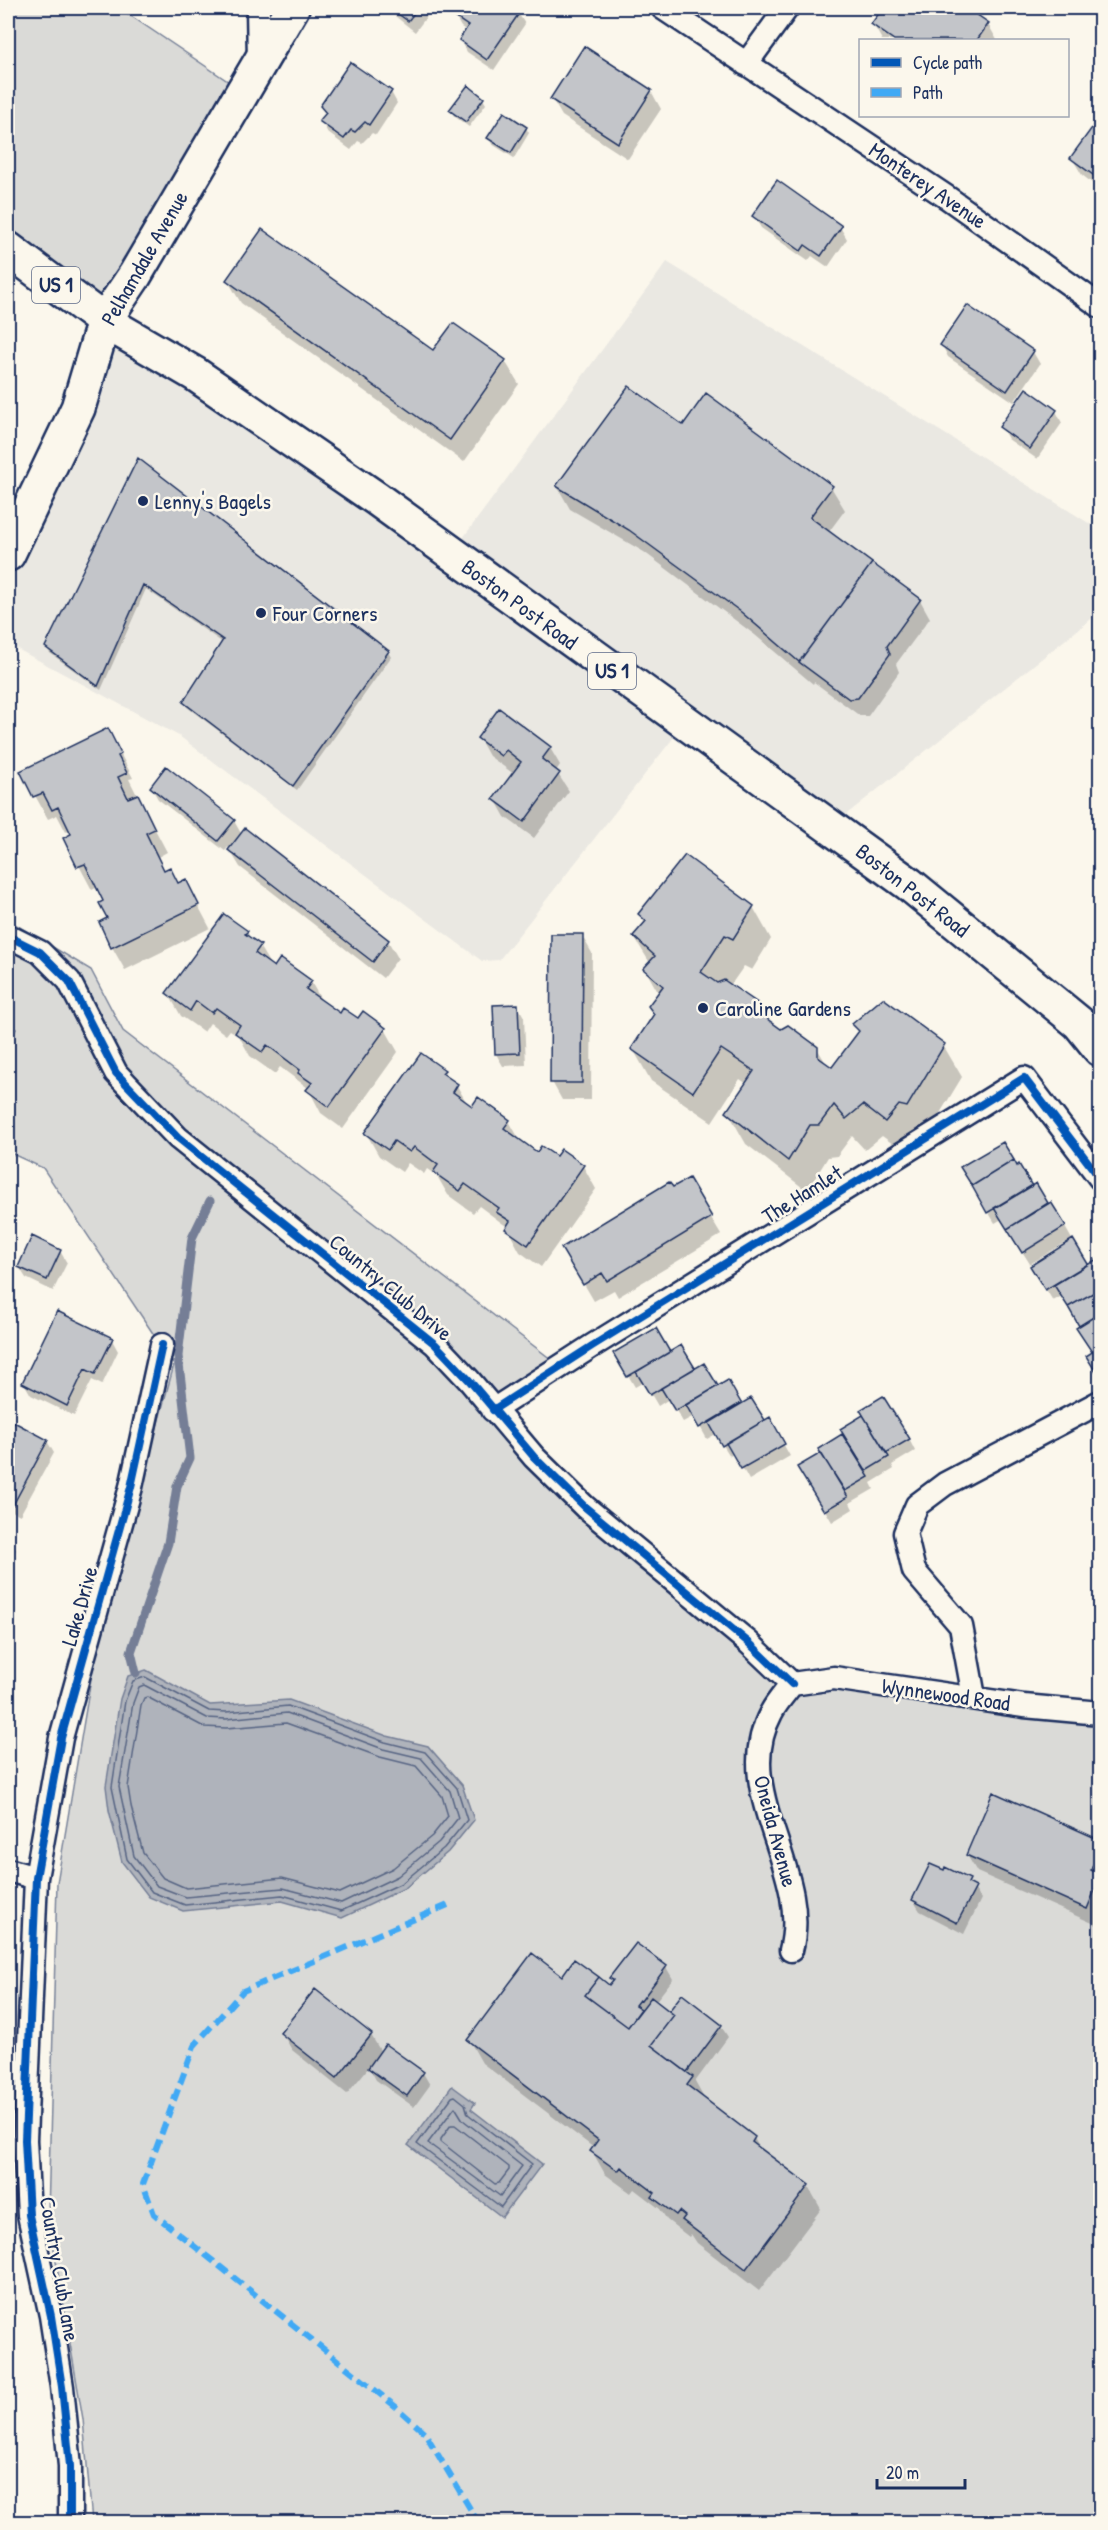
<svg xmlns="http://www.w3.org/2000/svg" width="1108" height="2530" font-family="'Patrick Hand',sans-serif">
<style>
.built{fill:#eae8e2}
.green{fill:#dadad7;stroke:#7a849a;stroke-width:1.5}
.water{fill:#afb3bb;stroke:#747e96;stroke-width:1.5}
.shadow{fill:#0003}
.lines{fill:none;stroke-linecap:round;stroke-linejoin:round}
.shore{stroke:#566483;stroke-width:1.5}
.stream{stroke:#747e96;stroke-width:9}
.building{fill:#c3c5c9;stroke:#1b2f5e;stroke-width:1.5}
.street-casing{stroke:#1b2f5e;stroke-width:27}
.secondary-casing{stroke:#1b2f5e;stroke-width:38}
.primary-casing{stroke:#1b2f5e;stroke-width:38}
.street{stroke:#fbf7ec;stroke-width:22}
.secondary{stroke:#fbf7ec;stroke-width:33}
.primary{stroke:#fbf7ec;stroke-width:33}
.quiet{stroke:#3fa9f5;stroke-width:6;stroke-dasharray:12 6;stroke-linecap:butt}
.cycleway-casing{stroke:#fbf7ec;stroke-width:11}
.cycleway{stroke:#0057b8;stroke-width:8}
.poi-dot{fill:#1b2f5e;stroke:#fbf7ec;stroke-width:2}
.labels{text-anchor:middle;stroke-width:5;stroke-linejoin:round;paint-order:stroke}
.shield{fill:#fbf7ec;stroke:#5e6b89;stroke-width:1.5}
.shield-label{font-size:21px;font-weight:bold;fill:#1b2f5e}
.street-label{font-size:22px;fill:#1b2f5e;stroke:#fbf7ec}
.poi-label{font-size:22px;fill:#1b2f5e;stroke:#fbf7ec;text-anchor:start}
</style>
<rect width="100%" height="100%" fill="#fbf7ec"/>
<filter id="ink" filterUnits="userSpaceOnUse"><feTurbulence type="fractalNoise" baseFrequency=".0167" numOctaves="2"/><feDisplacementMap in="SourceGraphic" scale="12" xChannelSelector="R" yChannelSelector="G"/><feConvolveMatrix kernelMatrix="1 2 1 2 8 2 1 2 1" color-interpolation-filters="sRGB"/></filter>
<g filter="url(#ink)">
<!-- built -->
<path class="built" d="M667 262 1100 530V612L823 833 678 732 499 960 482 961 179 736 8 644V558L104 321 446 561Z"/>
<!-- green -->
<path class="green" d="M8 8H119L232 84 104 321 8 256Z
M8 920 91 970 123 1031 556 1363 484 1416 798 1690 849 1688 1100 1717V2522H92L83 2419 48 2215 57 1883 96 1649 174 1365 43 1168 8 1152V1045L16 1029 8 1025Z"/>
<!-- water -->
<path class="water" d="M146 1670 210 1705 289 1700 387 1736 428 1746 462 1785 474 1820 448 1852 405 1888 342 1918 282 1901 183 1911 149 1897 122 1862 109 1810 106 1786 120 1699 128 1676Z
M452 2086 475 2103 471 2109 542 2164 502 2217 408 2145Z"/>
<!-- shadow -->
<path class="shadow" d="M385 8H433L415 32Z
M459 8H511L518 13 525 24 494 70 467 52 461 40 467 31 461 27 454 15Z
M885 8H936L948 16 954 8H965L988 24 997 40H882L873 24Z
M651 91 661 109 628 159 562 116 552 99Z
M391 92 397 103 376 135 372 133 362 143 358 141 351 150 328 133 321 121 326 115 321 107Z
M483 99 486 104 469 127 454 116 451 110Z
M1094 127 1100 132V189L1082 175 1072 158Z
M526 128 529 133 514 158 492 144 489 138Z
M754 216 840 227 847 239 828 267 812 256 808 261 761 228Z
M228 281 434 353 453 325 505 361 519 384 464 462 241 303Z
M967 307 1033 352 1040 364 1014 402 948 357 942 345Z
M1056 411 1062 423 1037 459 1008 439 1001 427Z
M683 427 831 487 845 510 828 533 920 600 930 618 896 664 899 672 868 716H860L814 682 813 684 755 635 644 552 570 509 557 486Z
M138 460 388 652 391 657 297 790 187 707 184 702 223 643 146 589 101 690 50 653 46 647Z
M108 730 133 778 129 779 138 797 167 852 158 857 165 871 178 884 185 881 210 928 125 970 112 947 105 902 98 887 92 890 65 839 73 835 71 830 66 832 57 815 48 819 22 772Z
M479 738 550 748 560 765 556 771 569 791 534 838 505 817 495 799 514 774 489 756Z
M151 787 234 821 242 835 245 830 388 941 398 958 383 978 240 867 228 847 225 851 158 799Z
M753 907 771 939 752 970 744 966 730 986 758 1005 767 1021 817 1048 827 1065 833 1069 859 1033 854 1024 943 1045 962 1077 925 1138 904 1152 882 1136 865 1150 852 1136 837 1156 828 1157 807 1191 746 1144 728 1112 747 1084 740 1079 712 1122 651 1081 633 1049 655 1015 649 1006 659 994 645 969 650 963 634 937 645 924 640 914Z
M247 932 252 941 259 946 271 966 311 982 323 1003 340 1015 385 1029 398 1052 343 1129 321 1113 308 1088 280 1067 275 1074 250 1056 239 1036 230 1030 226 1035 210 1023 204 1032 181 1016 168 993Z
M582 936 592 953 591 1100H562L552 1082Z
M495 1006H518L524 1017 526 1065 503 1066 496 1054Z
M444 1071 448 1079 457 1086 468 1105 509 1121 521 1142 538 1154 583 1166 596 1189 541 1267 520 1252 506 1226 479 1206 473 1213 448 1195 437 1176 427 1169 424 1174 408 1163 402 1172 379 1156 366 1133Z
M962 1168 1031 1188 1036 1185 1065 1227 1087 1266 1096 1261 1100 1267V1377L1088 1356 1093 1353 1078 1329 1081 1327 1062 1296 1053 1301 1032 1266 1067 1245 1066 1242 1030 1264 1002 1219 995 1223Z
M688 1180 721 1235 618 1297 614 1290 594 1301 563 1248Z
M60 1251 67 1263 53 1291 26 1278 19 1267Z
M112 1340 118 1351 102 1385 92 1380 74 1416 31 1395 24 1383Z
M681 1347 695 1371 717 1388 727 1382 741 1405 764 1422 769 1419 790 1456 749 1480 734 1453 730 1456 716 1434 707 1439 694 1416 683 1422 669 1399 658 1406 644 1382 635 1387 615 1353 669 1354Z
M865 1416 909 1439 915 1451 892 1465 894 1469 871 1483 874 1489 850 1503 853 1509 832 1522 800 1468 823 1453 820 1449 844 1435 842 1430Z
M15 1424 47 1441 54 1453 20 1515 8 1509V1437Z
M8 1537 16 1550 8 1565Z
M994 1794 1100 1841V1917L1097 1925 977 1872 967 1855Z
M969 1881 981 1899 964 1934 920 1911 913 1900Z
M666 1967 673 1979 655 2002 669 2013 682 1996 721 2026 728 2037 695 2082 705 2100 754 2138 761 2151 808 2186 821 2209 759 2291 697 2243 691 2234 689 2237 667 2220 660 2209 634 2189 631 2193 605 2174 592 2151 594 2148 482 2063 469 2040 562 1978 610 1987 613 1982 611 1978Z
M282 2033 371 2035 381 2052 385 2046 423 2073 430 2085 414 2107 376 2080 369 2067 347 2094 292 2050Z"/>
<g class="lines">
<!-- shore -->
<path class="shore" d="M145 1677 209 1711 226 1712 288 1706 385 1742 425 1752 457 1788 467 1820 444 1848 402 1883 341 1911 282 1895 185 1905 152 1892 127 1859 112 1787 125 1701 133 1681Z
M144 1685 207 1718 226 1719 287 1713 383 1749 421 1758 450 1791 458 1818 439 1842 398 1876 341 1903 283 1888 186 1897 157 1886 134 1856 119 1787 133 1703 139 1687Z
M147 1697 204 1727 226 1728 286 1723 380 1757 416 1766 442 1796 448 1816 432 1836 393 1868 340 1893 282 1878 186 1888 163 1878 143 1853 131 1806 128 1787 141 1705 144 1698Z
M455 2096 465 2104 468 2114 532 2164 501 2207 417 2144 452 2097Z
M455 2107 463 2120 522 2166 500 2196 428 2143Z
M451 2125H455L509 2167V2170L499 2183 495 2184 441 2142V2139Z"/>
<!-- stream -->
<path class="stream" d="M136 1673 131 1652 168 1543 177 1486 190 1458 178 1356 192 1238 210 1201"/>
</g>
<!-- building -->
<path class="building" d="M390 8H418L408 21Z
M457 8H513L520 12 487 60 459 40 468 26 452 15Z
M883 8H939L947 14 952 8H967L989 23 977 40H894L871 24Z
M584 46 652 90 618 143 550 99Z
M350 62 392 91 369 125 365 122 355 132 351 130 344 139 319 121 326 113 320 106Z
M468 85 484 98 466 122 449 110Z
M504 112 527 127 511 153 487 138Z
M1094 125 1100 130V180L1070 158Z
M777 180 842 226 821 256 805 245 801 251 752 216Z
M262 229 433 350 453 323 506 360 450 440 226 280Z
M967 305 1034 351 1007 391 940 345Z
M629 386 683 425 706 393 833 486 810 517 872 563 799 662 741 612 629 530 556 486Z
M1026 388 1057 410 1030 449 999 427Z
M138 458 389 651 293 786 183 702 223 640 143 585 98 686 45 647Z
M872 563 921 599 887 646 890 654 858 698 849 699 799 662Z
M499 708 551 747 542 759 560 773 524 822 493 799 521 762 506 750 501 756 477 738Z
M108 728 121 754 118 756 127 773 118 777 128 798 138 794 155 829 146 833 164 870 170 867 178 883 186 879 199 905 111 948 99 922 107 918 99 903 103 901 85 864 77 867 63 838 71 834 58 807 52 810 43 793 33 797 20 771Z
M166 766 235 820 218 841 150 787Z
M245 828 389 940 373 962 228 850Z
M685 855 754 906 733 939 725 935 701 972 717 983 724 980 759 1004 755 1010 781 1029 788 1025 818 1047V1057L832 1067 859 1031 852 1024 883 998 945 1044 907 1107 899 1105 885 1122 863 1105 846 1119 834 1105 819 1125H810L788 1161 726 1112 754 1071 721 1049 693 1092 631 1049 654 1014 648 1006 663 986 643 969 655 956 633 936 646 921 638 914Z
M224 914 248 931 245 934 261 945 255 953 274 967 280 958 312 981 306 989 340 1013 343 1008 358 1018 363 1011 386 1028 329 1107 306 1090 312 1083 298 1073 300 1070 267 1045 262 1052 235 1033 240 1025 216 1008 212 1013 196 1001 190 1011 166 993Z
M551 934H583L582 1083H550Z
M518 1004 520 1053 495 1054 493 1005Z
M421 1053 445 1070 442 1073 458 1084 453 1092 472 1106 478 1097 510 1120 504 1128 537 1152 541 1146 556 1156 561 1149 584 1165 528 1245 505 1229 510 1221 496 1212 499 1208 465 1184 460 1191 433 1172 438 1165 414 1147 410 1152 394 1141 388 1150 364 1133Z
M1003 1142 1014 1160 972 1186 960 1167Z
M1014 1160 1017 1166 1019 1164 1032 1186 987 1213 972 1186Z
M689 1178 712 1217 607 1281 602 1273 583 1285 561 1248 669 1182 673 1187Z
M1036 1183 1048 1203 1007 1229 994 1208Z
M1051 1202 1066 1226 1022 1253 1007 1229Z
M32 1236 61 1250 47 1280 18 1267Z
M1073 1239 1088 1264 1045 1290 1030 1266Z
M1097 1259 1100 1265V1289L1068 1307 1054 1285Z
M1100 1289V1313L1079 1326 1068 1307Z
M57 1311 113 1338 95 1374 85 1369 67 1406 22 1383Z
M1100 1313V1347L1092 1352 1076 1328Z
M656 1328 670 1352 627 1377 613 1353Z
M681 1345 695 1368 650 1395 636 1372Z
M1100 1347V1377H1099L1086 1356Z
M704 1363 718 1386 675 1411 661 1388Z
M728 1380 741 1403 699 1428 686 1405Z
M883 1396 910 1439 886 1453 860 1410Z
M751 1398 765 1420 722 1446 709 1423Z
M863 1415 889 1457 866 1471 840 1429Z
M770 1417 785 1444 741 1469 726 1443Z
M14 1422 48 1440 13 1505 8 1502V1434Z
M842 1434 869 1477 845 1491 818 1449Z
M821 1453 848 1497 824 1511 797 1467Z
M993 1792 1100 1840V1847L1091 1870 1100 1874V1878L1087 1909 966 1855Z
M930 1864 944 1870 945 1867 970 1879 968 1883 976 1887 957 1923 912 1900Z
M636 1943 667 1966 641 2001 639 2000 635 2005 641 2009 628 2027 585 1995 599 1977 609 1985 613 1980 609 1978Z
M532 1953 562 1976 574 1959 599 1977 585 1995 628 2027 651 1997 674 2015 651 2045 693 2077 687 2085 755 2137 752 2142 809 2185 746 2269 682 2220 685 2216 679 2211 676 2215 652 2197 655 2193 621 2167 618 2171 590 2151 598 2140 467 2040Z
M315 1989 372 2034 337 2078 280 2033Z
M682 1994 722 2025 687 2072 651 2045 674 2015 669 2011Z
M385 2044 424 2072 407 2096 368 2068Z"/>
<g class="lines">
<!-- street casing -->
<g class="street-casing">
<path id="street" d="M258 8 259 60
M663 8 948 198 1100 306
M746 64 787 8
M8 936 40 952 69 981 116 1073 178 1138 435 1344 469 1380 534 1457 585 1507 748 1642 792 1684
M493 1410 592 1346 1024 1078 1100 1178
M792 1684 834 1678 1024 1706 1100 1713
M974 1697 961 1626 914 1571 905 1533 917 1505 945 1484 1100 1402
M8 1870 36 1878
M791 1950C812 1870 729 1791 771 1713 776 1703 785 1693 792 1684
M70 2522V2466L62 2387 51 2316 29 2215 25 2140 36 1878 61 1738 131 1487 162 1345"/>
</g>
<!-- secondary casing -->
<g class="secondary-casing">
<path id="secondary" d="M8 554 78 408 104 321 135 275 292 8"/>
</g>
<!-- primary casing -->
<g class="primary-casing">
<path id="primary" d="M8 249 104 321 195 374 377 499 909 884 1079 1023 1100 1049"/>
</g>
<!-- street -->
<use href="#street" class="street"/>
<!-- secondary -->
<use href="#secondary" class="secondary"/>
<!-- primary -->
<use href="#primary" class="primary"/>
<!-- quiet -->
<path class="quiet" d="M448 1905 243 1991 194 2046 143 2184 154 2214 395 2406 425 2433 478 2522"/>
<!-- cycleway casing -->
<g class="cycleway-casing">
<path id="cycleway" d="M8 936 40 952 69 981 116 1073 178 1138 435 1344 469 1380 534 1457 585 1507 748 1642 792 1684
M493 1410 592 1346 1024 1078 1100 1178
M70 2522V2466L62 2387 51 2316 29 2215 25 2140 36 1878 61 1738 131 1487 162 1345"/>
</g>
<!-- cycleway -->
<use href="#cycleway" class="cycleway"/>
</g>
</g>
<!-- markers -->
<g class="poi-dot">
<circle cx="143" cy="501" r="6"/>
<circle cx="261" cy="613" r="6"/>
<circle cx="703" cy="1008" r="6"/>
</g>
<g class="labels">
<!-- shield labels -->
<g class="shield">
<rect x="32" y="267" width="48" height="36" rx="4.5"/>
<rect x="588" y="653" width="48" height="36" rx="4.5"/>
</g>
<g class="shield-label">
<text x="56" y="292">US 1</text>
<text x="612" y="678">US 1</text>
</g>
<!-- street labels -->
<g class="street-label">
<text transform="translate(928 185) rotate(34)" y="8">Monterey Avenue</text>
<text transform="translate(144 258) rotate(-60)" y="8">Pelhamdale Avenue</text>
<text transform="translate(520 604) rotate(36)" y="8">Boston Post Road</text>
<text transform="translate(913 890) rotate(38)" y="8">Boston Post Road</text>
<text transform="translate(802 1194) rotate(-32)" y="8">The Hamlet</text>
<text transform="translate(391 1287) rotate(40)" y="8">Country Club Drive</text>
<text transform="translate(79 1606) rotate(-74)" y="8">Lake Drive</text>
<text transform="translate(946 1694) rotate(8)" y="8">Wynnewood Road</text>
<text transform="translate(776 1831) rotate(75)" y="8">Oneida Avenue</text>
<text transform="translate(60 2269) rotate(80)" y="8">Country Club Lane</text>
</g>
<!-- poi labels -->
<g class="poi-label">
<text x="155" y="509">Lenny's Bagels</text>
<text x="273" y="621">Four Corners</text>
<text x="715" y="1016">Caroline Gardens</text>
</g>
</g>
<!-- margin -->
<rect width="1108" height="2530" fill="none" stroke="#fbf7ec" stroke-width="30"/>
<rect x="15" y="15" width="1078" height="2500" fill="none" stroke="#1b2f5e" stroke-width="2" filter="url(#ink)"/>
<!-- legend -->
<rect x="859" y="39" width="210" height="78" fill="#fbf7ec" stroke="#a1a7b3" stroke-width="1.5"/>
<rect x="871" y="58" width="30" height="9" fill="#0057b8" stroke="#a1a7b3" stroke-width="1.5"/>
<text x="913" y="69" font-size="18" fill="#1b2f5e">Cycle path</text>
<rect x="871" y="88" width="30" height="9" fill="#3fa9f5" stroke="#a1a7b3" stroke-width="1.5"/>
<text x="913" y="99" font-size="18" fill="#1b2f5e">Path</text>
<!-- scale -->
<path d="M877 2479v9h88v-9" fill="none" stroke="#1b2f5e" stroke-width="3"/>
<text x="886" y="2479" font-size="18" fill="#1b2f5e" stroke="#fbf7ec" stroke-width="4.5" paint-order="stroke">20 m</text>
</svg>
